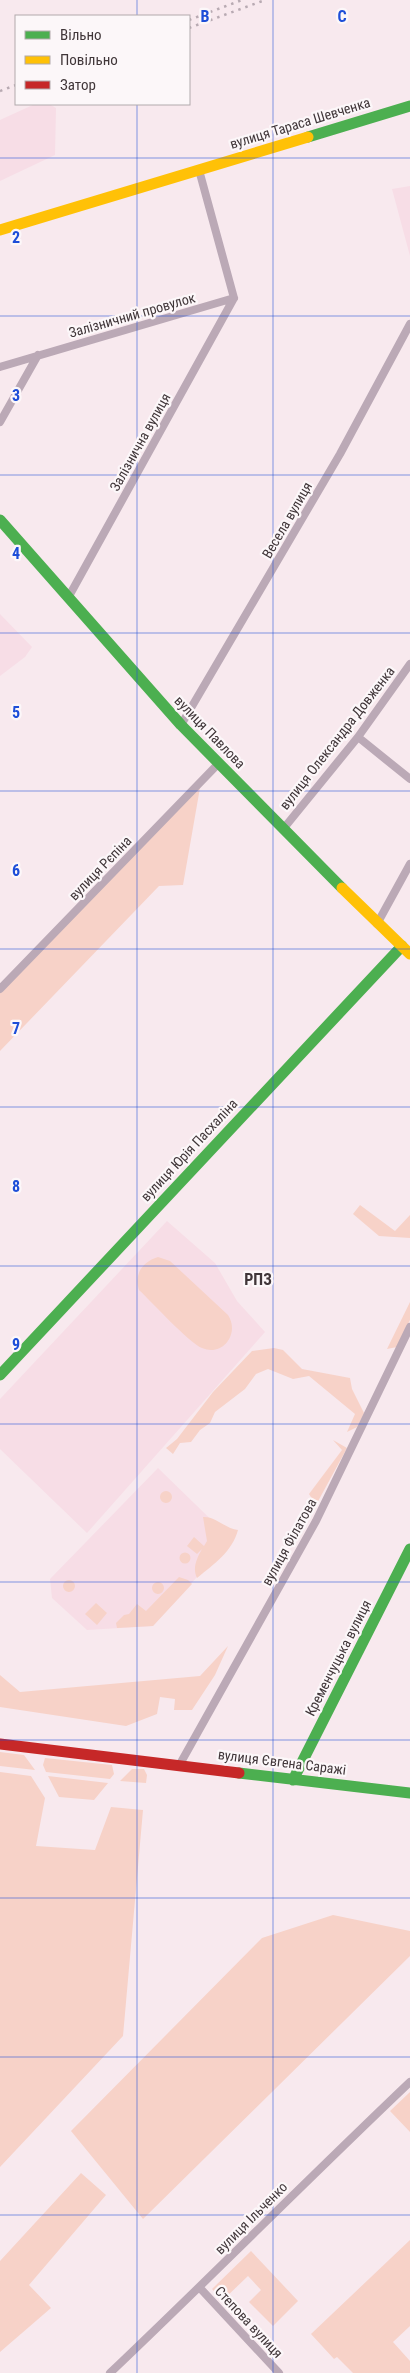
<svg xmlns="http://www.w3.org/2000/svg" width="410" height="2373" font-family="'Roboto Condensed',sans-serif">
<style>
.built{fill:#f7dde6}
.green{fill:#f7d2c8}
.lines{fill:none;stroke-linecap:round;stroke-linejoin:round}
.street{stroke:#bba9b6;stroke-width:8}
.fast{stroke:#4caf50;stroke-width:11}
.slow{stroke:#ffc107;stroke-width:11}
.jam{stroke:#c62828;stroke-width:11}
.rail{stroke:#b8aab2;stroke-width:2.5;stroke-dasharray:2.5 5;stroke-linecap:butt}
.grid{fill:none;stroke:#1d4ed8;stroke-width:1;stroke-opacity:0.55}
.labels{text-anchor:middle;stroke-width:4.5;stroke-linejoin:round;paint-order:stroke}
.street-label{font-size:14px;fill:#403639;stroke:#fcf7f9}
.quarter-label{font-size:16px;font-weight:bold;fill:#403639;stroke:#fcf7f9}
.grid-label{font-size:16px;text-anchor:middle;font-weight:bold;fill:#1d4ed8;stroke:#fcf7f9;stroke-width:4.5;stroke-linejoin:round;paint-order:stroke}
</style>
<rect width="100%" height="100%" fill="#f8e9ee"/>
<!-- built -->
<path class="built" d="M35 104H49L56 108 55 155 0 181V120Z
M410 186V256L392 189Z
M0 614 32 647 25 657 0 676Z
M167 1221 215 1263 237 1301 265 1332 87 1533 0 1449V1399Z
M158 1468 231 1539 153 1626 87 1630 52 1598 50 1579Z"/>
<!-- green -->
<path class="green" d="M201 782 183 885 159 886 0 1051V989Z
M360 1205 395 1231 410 1215V1238L379 1236 353 1214Z
M158 1257 170 1261 228 1315C240 1333 223 1357 202 1348 189 1343 152 1302 139 1290 134 1274 142 1262 158 1257Z
M410 1302V1320L397 1347 387 1349Z
M274 1348 283 1350 302 1369 350 1378 352 1389 364 1413 357 1427 347 1432 355 1414 309 1376 293 1379 268 1369 256 1374 245 1389 215 1412 210 1423 200 1430 191 1442 180 1443 173 1454 166 1448 177 1439 213 1392 252 1351Z
M333 1440 347 1448 316 1505 309 1494 342 1450Z
M160 1497a6 6 0 1 1 12 0a6 6 0 1 1-12 0Z
M203 1517C215 1516 226 1529 238 1530 232 1552 214 1564 197 1578 192 1568 197 1558 202 1549L197 1554 187 1546 194 1537 204 1546 207 1541Z
M179.5 1558a5.5 5.5 0 1 1 11 0a5.5 5.5 0 1 1-11 0Z
M179 1577 188 1580 192 1584 153 1626 117 1628 116 1623 124 1615 129 1614 137 1604 146 1611Z
M63 1586a6 6 0 1 1 12 0a6 6 0 1 1-12 0Z
M152 1588a6 6 0 1 1 12 0a6 6 0 1 1-12 0Z
M96 1603 107 1613 97 1625 85 1614Z
M228 1646 215 1675 192 1710H174L175 1699 160 1697 157 1714 126 1726 0 1707V1675L20 1692 200 1676Z
M0 1752 24 1755 35 1770 0 1766Z
M45 1758 112 1765 114 1774 110 1779 46 1772 43 1765Z
M132 1769H144L147 1775 146 1783 120 1781Z
M0 1772 31 1776 45 1798 36 1846 95 1850 111 1807 143 1810 123 2036 0 2167Z
M48 1776 108 1783 94 1800 59 1797Z
M333 1915 410 1931V1956L143 2219 71 2131 262 1938Z
M410 2092V2132L390 2111Z
M81 2173 106 2195 29 2285 51 2308 0 2352V2261Z
M410 2240V2326L393 2342 410 2361V2373H353L337 2357 334 2359 311 2334Z
M251 2251 298 2301 273 2326 249 2302 261 2290 248 2276 223 2300 212 2289Z"/>
<g class="lines">
<!-- street -->
<path class="street" d="M199 170 234 298
M0 367 234 298
M0 422 38 355
M68 598 234 298
M181 725 340 454 410 324
M358 737 410 779
M284 828 358 737 410 664
M377 924 410 864
M0 989 218 764
M180 1764 316 1521 410 1327
M200 2288 279 2373
M110 2373C211 2277 309 2178 410 2082"/>
<!-- fast -->
<path class="fast" d="M308 137 410 106
M0 520 181 725 342 888
M0 1375 402 946
M239 1773 410 1793
M293 1780 410 1549"/>
<!-- slow -->
<path class="slow" d="M0 230 308 137
M342 888 410 954"/>
<!-- jam -->
<path class="jam" d="M0 1744 239 1773"/>
<!-- rail -->
<path class="rail" d="M189 20 242 0
M189 28 265 0
M0 91 16 85"/>
</g>
<!-- grid -->
<path class="grid" d="M137 0V16M273 0V2373M137 104V2373M0 158H410M0 316H410M0 475H410M0 633H410M0 791H410M0 949H410M0 1107H410M0 1266H410M0 1424H410M0 1582H410M0 1740H410M0 1898H410M0 2057H410M0 2215H410"/>
<g class="labels">
<!-- street labels -->
<g class="street-label">
<text transform="translate(300 123) rotate(-17)" y="5">вулиця Тараса Шевченка</text>
<text transform="translate(132 315) rotate(-16)" y="5">Залізничний провулок</text>
<text transform="translate(140 442) rotate(-61)" y="5">Залізнична вулиця</text>
<text transform="translate(287 520) rotate(-60)" y="5">Весела вулиця</text>
<text transform="translate(210 732) rotate(46)" y="5">вулиця Павлова</text>
<text transform="translate(337 738) rotate(-52)" y="5">вулиця Олександра Довженка</text>
<text transform="translate(100 868) rotate(-46)" y="5">вулиця Рєпіна</text>
<text transform="translate(189 1150) rotate(-47)" y="5">вулиця Юрія Пасхаліна</text>
<text transform="translate(289 1542) rotate(-61)" y="5">вулиця Філатова</text>
<text transform="translate(338 1658) rotate(-63)" y="5">Кременчуцька вулиця</text>
<text transform="translate(282 1762) rotate(7)" y="5">вулиця Євгена Саражі</text>
<text transform="translate(251 2218) rotate(-45)" y="5">вулиця Ільченко</text>
<text transform="translate(249 2322) rotate(47)" y="5">Степова вулиця</text>
</g>
<!-- quarter labels -->
<g class="quarter-label">
<text x="258" y="1285">РПЗ</text>
</g>
</g>
<g class="grid-label">
<text x="205" y="22">B</text>
<text x="342" y="22">C</text>
<text x="16" y="243">2</text>
<text x="16" y="401">3</text>
<text x="16" y="559">4</text>
<text x="16" y="718">5</text>
<text x="16" y="876">6</text>
<text x="16" y="1034">7</text>
<text x="16" y="1192">8</text>
<text x="16" y="1350">9</text>
</g>
<!-- legend -->
<rect x="15" y="15" width="175" height="90" fill="#fcf7f9" stroke="#b1aaac"/>
<rect x="25" y="31" width="25" height="8" fill="#4caf50" stroke="#b1aaac"/>
<text x="60" y="40" font-size="15" fill="#403639">Вільно</text>
<rect x="25" y="56" width="25" height="8" fill="#ffc107" stroke="#b1aaac"/>
<text x="60" y="65" font-size="15" fill="#403639">Повільно</text>
<rect x="25" y="81" width="25" height="8" fill="#c62828" stroke="#b1aaac"/>
<text x="60" y="90" font-size="15" fill="#403639">Затор</text>
</svg>
